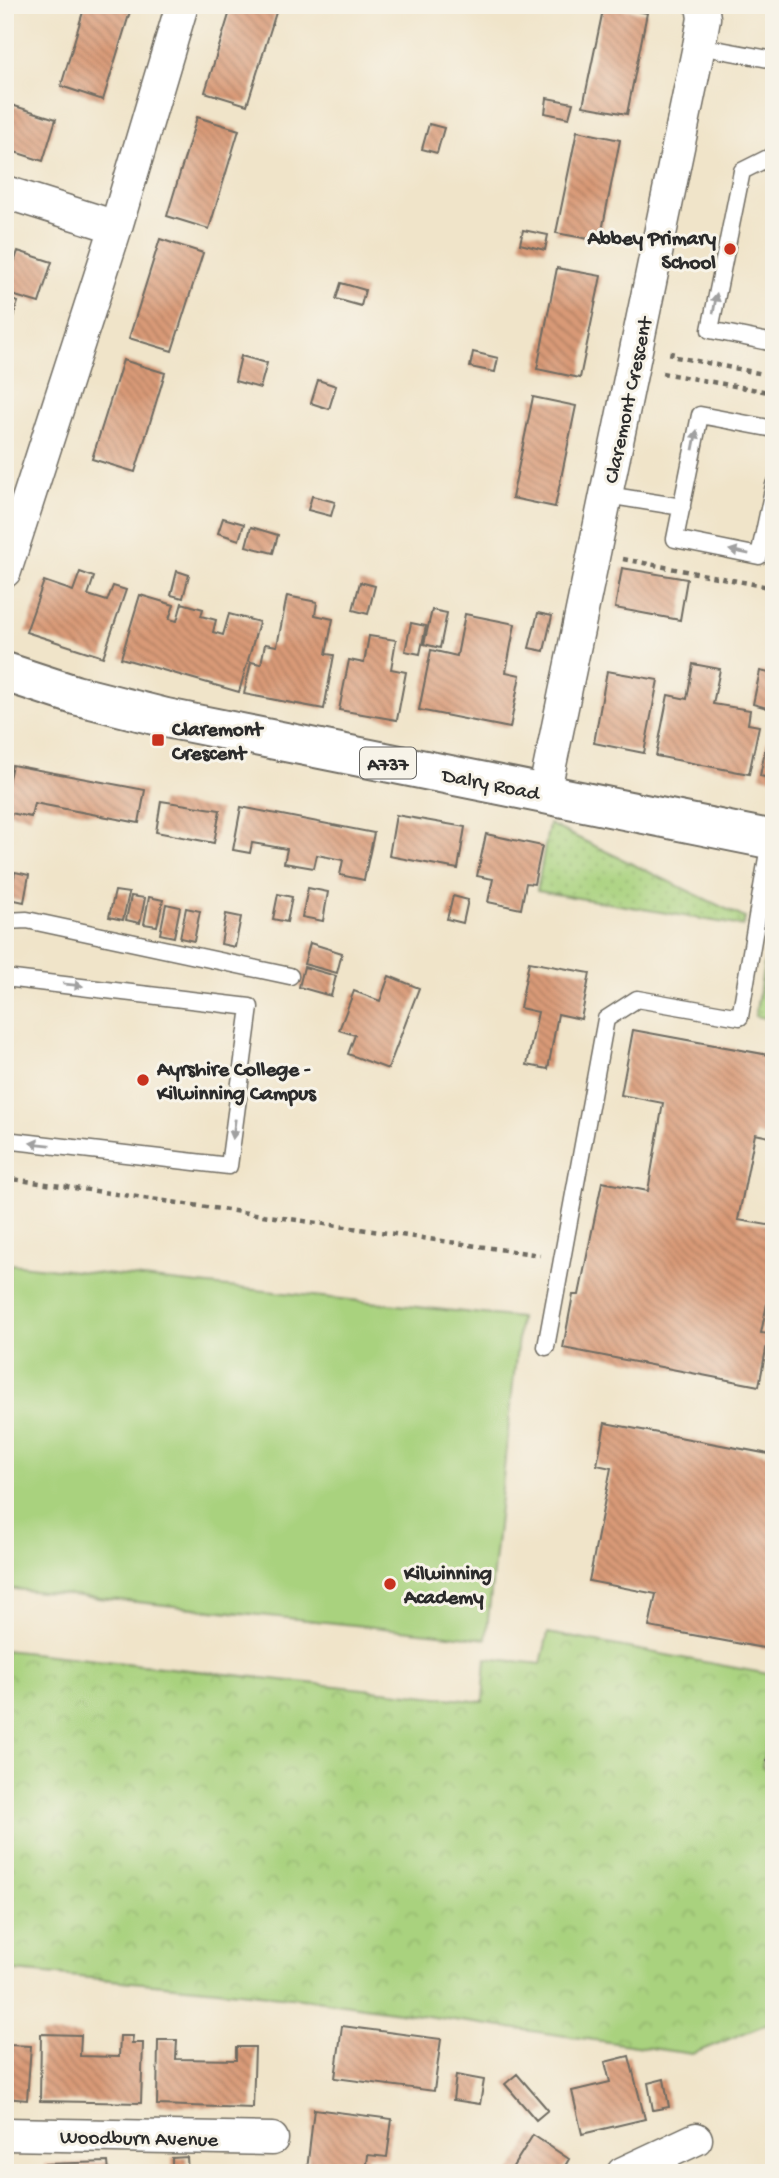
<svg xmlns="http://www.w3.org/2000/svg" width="779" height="2178" font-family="'Gochi Hand',sans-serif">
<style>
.grass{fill:url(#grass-dots);stroke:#6a7e54;stroke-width:2}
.park{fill:url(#park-crowns);stroke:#6a7e54;stroke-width:2}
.pitch{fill:#a9d27e;stroke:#6a7e54;stroke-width:2}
.building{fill:url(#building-back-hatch)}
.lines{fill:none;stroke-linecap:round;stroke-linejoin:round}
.service-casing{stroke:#706c62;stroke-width:19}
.minor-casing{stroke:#706c62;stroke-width:35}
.trunk-casing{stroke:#706c62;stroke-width:42}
.path{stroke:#706c62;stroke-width:4.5;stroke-dasharray:5 5;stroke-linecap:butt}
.service{stroke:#fff;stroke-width:16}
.minor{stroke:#fff;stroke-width:32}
.trunk{stroke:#fff;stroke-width:38}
.oneway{fill:#a0a0a0}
.poi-dot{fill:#c8321e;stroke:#f7f3e8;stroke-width:2.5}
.labels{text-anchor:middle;stroke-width:6;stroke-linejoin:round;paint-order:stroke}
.shield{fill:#f7f3e8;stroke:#686764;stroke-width:2}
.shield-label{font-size:19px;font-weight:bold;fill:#2b2b2b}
.poi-label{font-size:21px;font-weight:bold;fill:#2b2b2b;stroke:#f7f3e8;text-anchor:start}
.street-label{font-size:21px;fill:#2b2b2b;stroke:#f7f3e8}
</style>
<defs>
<pattern id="grass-dots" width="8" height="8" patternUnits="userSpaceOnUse" patternTransform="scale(1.75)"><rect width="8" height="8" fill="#a9d27e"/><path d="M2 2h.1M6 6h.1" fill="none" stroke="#92b46d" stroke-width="1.8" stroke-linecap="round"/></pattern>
<pattern id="park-crowns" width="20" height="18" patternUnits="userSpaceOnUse" patternTransform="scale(1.75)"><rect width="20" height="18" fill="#a9d27e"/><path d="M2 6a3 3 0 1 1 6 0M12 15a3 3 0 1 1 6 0" fill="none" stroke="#92b46d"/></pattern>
<pattern id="building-back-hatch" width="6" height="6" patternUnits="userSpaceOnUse" patternTransform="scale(1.75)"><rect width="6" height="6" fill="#d99a77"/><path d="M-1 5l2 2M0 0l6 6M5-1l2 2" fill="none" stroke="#b07e62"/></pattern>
</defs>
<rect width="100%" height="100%" fill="#f7f3e8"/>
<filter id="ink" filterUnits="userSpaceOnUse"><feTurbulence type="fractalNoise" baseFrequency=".0143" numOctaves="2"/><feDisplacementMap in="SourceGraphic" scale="14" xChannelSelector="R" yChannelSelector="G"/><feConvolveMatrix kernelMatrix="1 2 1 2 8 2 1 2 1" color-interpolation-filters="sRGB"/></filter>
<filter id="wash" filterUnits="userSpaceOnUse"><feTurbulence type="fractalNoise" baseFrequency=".00686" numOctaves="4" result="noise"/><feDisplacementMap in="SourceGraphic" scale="28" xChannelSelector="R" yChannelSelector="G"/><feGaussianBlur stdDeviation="1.57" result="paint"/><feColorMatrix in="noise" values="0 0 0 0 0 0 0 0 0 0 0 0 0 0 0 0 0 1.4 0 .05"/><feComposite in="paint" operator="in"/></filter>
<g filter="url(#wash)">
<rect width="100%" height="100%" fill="#f0e4c9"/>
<!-- grass -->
<path class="grass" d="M549 824 745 918 743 926 537 891Z
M774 908V1020L755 1016Z"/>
<!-- park -->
<path class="park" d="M548 1633 774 1675V1707L762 1767 774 1770V2019L764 2025 692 2054 301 1998 5 1970V1650L483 1702 486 1658 541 1664Z"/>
<!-- pitch -->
<path class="pitch" d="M10 1264 520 1318 486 1639 5 1588V1311Z"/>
<g id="blocks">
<!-- building -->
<path class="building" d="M85 5H132L103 100 61 86Z
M232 5 278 6 247 105 205 92Z
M604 5 647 13 627 114 583 106Z
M547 98 573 103 569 118 545 113Z
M5 103 56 119 43 161 5 149Z
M197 117 239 130 209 229 167 216Z
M429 124 444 128 437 153 422 149Z
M577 131 620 140 600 241 556 233Z
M523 230 548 235 545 250 520 244Z
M160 239 203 253 172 351 129 338Z
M5 246 10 248 7 257 15 260 18 251 52 262 39 303 5 293Z
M557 268 601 276 580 378 537 369Z
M341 283 365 290 361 306 336 299Z
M5 298 18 302 7 336 13 338 6 362Z
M473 352 498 358 495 372 470 367Z
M241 356 267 363 260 388 235 381Z
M123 360 165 373 135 472 92 459Z
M318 380 336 386 329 409 311 403Z
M533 397 576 406 555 507 512 498Z
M312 496 335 502 331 516 308 510Z
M223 518 244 524 239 540 218 533Z
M251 527 278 535 273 553 246 546Z
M622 568 687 579 680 620 615 608Z
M177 571 189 575 183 598 171 595Z
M80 572 94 577 88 595 107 601 113 586 126 590 103 657 26 632 44 581 73 591Z
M360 582 375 586 368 614 353 610Z
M140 595 174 605 169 619 177 621 182 603 203 609 201 616 216 620 213 632 223 635 229 614 259 622 239 692 121 658Z
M287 596 317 602 315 615 333 619 326 654 334 655 324 709 244 694 251 662 261 664 265 644 277 646Z
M432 610 447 613 440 648 424 644Z
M538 613 552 616 544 651 529 648Z
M465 614 515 624 506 672 520 675 510 728 419 710 431 650 457 656Z
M411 623 426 626 420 654 405 651Z
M369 636 396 640 391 669 406 672 397 720 339 710 349 660 364 663Z
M693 664 720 669 713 704 750 710 748 724 759 726 749 774 656 756 668 695 687 699Z
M607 671 658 680 644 753 594 743Z
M760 671 774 674 767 708 753 704Z
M769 730 774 731V779L760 776Z
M12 765 145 790 139 823 34 803 31 817 5 812V796Z
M161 801 220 810 214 843 156 832Z
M241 807 374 833 364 880 340 875 343 860 317 855 314 868 284 863 287 849 252 843 250 853 233 850Z
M396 815 465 827 458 869 389 856Z
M486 834 542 846 534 884 526 883 521 909 488 902 493 879 477 876Z
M5 871 12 872 6 898H5Z
M15 872 29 875 24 902 10 899Z
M308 888 328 892 323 921 302 917Z
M115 891 129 893 123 920 109 917Z
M278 894 292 897 287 922 273 919Z
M131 896 145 898 140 923 126 920Z
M453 896 468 900 463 923 447 919Z
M149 897 163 900 157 926 144 924Z
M166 904 180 907 174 937 160 934Z
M186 908 200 911 194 941 180 938Z
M226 914 241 917 235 947 221 944Z
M310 943 342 953 337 973 304 964Z
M529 962 590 973 581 1019 558 1014 548 1069 527 1065 538 1012 520 1008Z
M304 967 336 976 331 996 299 987Z
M389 976 419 988 388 1069 348 1054 355 1035 339 1030 354 991 380 1001Z
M633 1030 774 1056V1138L755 1134 738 1220 774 1226V1270L761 1333 769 1334 759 1386 563 1348 573 1295H579L602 1182 648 1191 663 1103 621 1095Z
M605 1423 774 1455V1650L649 1627 656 1594 589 1581 611 1468 597 1465Z
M772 1731H774V1762L767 1761Z
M342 2026 441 2039 434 2091 335 2078Z
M5 2028 9 2029 7 2045 31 2046 27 2100 5 2098Z
M41 2034 81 2035 80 2056 119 2057 120 2036H133L132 2043H143L141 2103 40 2101Z
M158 2040H177L176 2059 236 2060V2047H255L253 2108 157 2105Z
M629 2056 645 2119 582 2134 572 2091 610 2082 605 2062Z
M517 2074 548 2110 536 2120 505 2084Z
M456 2075 484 2080 480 2104 453 2100Z
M664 2079 669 2107 653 2110 648 2083Z
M314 2109 392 2119 387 2157 368 2155 366 2173H329L307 2170Z
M533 2135 569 2159 561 2173H509Z
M187 2157 188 2173H172V2158Z
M108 2162 109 2173H45V2164Z"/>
</g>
</g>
<g filter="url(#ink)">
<use href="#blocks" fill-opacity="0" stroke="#706c62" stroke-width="2"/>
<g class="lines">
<!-- service casing -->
<g class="service-casing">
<path id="service" d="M699 46 774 60
M774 155 742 171 710 330 774 343
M774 429 700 415 675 539 759 556 774 485
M607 495 682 507
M5 921 27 920 290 976
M5 978 250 1007 229 1166 5 1140
M546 1347 606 1019 637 999 740 1017 770 840"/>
</g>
<!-- minor casing -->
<g class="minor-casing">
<path id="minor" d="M5 192 116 227
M5 571 116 227 182 5
M544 794 699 46 704 18 702 5
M5 2134 272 2139
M623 2173 696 2139"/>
</g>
<!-- trunk casing -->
<g class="trunk-casing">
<path id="trunk" d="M5 672 75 695 166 718 774 840"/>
</g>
<!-- path -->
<path class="path" d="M672 351 671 356 774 376
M662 373 774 393
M623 559 774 588
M5 1178 540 1255"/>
<!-- service -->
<use href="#service" class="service"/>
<!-- minor -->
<use href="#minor" class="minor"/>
<!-- trunk -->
<use href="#trunk" class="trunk"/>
</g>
<!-- one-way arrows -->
<defs><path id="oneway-solid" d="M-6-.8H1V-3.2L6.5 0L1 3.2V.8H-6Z" transform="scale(1.75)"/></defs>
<g class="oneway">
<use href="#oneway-solid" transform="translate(715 303) rotate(-80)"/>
<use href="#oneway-solid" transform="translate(695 440) rotate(-79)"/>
<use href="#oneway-solid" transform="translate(739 552) rotate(-169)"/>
<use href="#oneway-solid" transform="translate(73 985) rotate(6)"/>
<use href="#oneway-solid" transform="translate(234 1129) rotate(97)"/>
<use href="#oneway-solid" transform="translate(40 1144) rotate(-174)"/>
</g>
</g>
<!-- markers -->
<g class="poi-dot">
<circle cx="730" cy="249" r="7"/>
<rect x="151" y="733" width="14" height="14" rx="3.5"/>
<circle cx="143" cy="1080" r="7"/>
<circle cx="390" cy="1584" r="7"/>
</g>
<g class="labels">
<!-- shield labels -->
<rect class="shield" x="360" y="747.5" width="56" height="31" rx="5"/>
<g class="shield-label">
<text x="388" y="770">A737</text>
</g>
<!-- poi labels -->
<g class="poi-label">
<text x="716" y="244" text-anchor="end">Abbey Primary<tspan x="716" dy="24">School</tspan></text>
<text x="172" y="735">Claremont<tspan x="172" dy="24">Crescent</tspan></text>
<text x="157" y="1075">Ayrshire College -<tspan x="157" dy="24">Kilwinning Campus</tspan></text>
<text x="404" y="1579">Kilwinning<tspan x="404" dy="24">Academy</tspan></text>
</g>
<!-- street labels -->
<g class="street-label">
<text transform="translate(627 400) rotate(-78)" y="7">Claremont Crescent</text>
<text transform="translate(491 783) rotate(11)" y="7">Dalry Road</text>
<text transform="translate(139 2137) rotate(1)" y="7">Woodburn Avenue</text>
</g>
</g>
<!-- margin -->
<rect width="779" height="2178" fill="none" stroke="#f7f3e8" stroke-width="28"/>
</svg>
